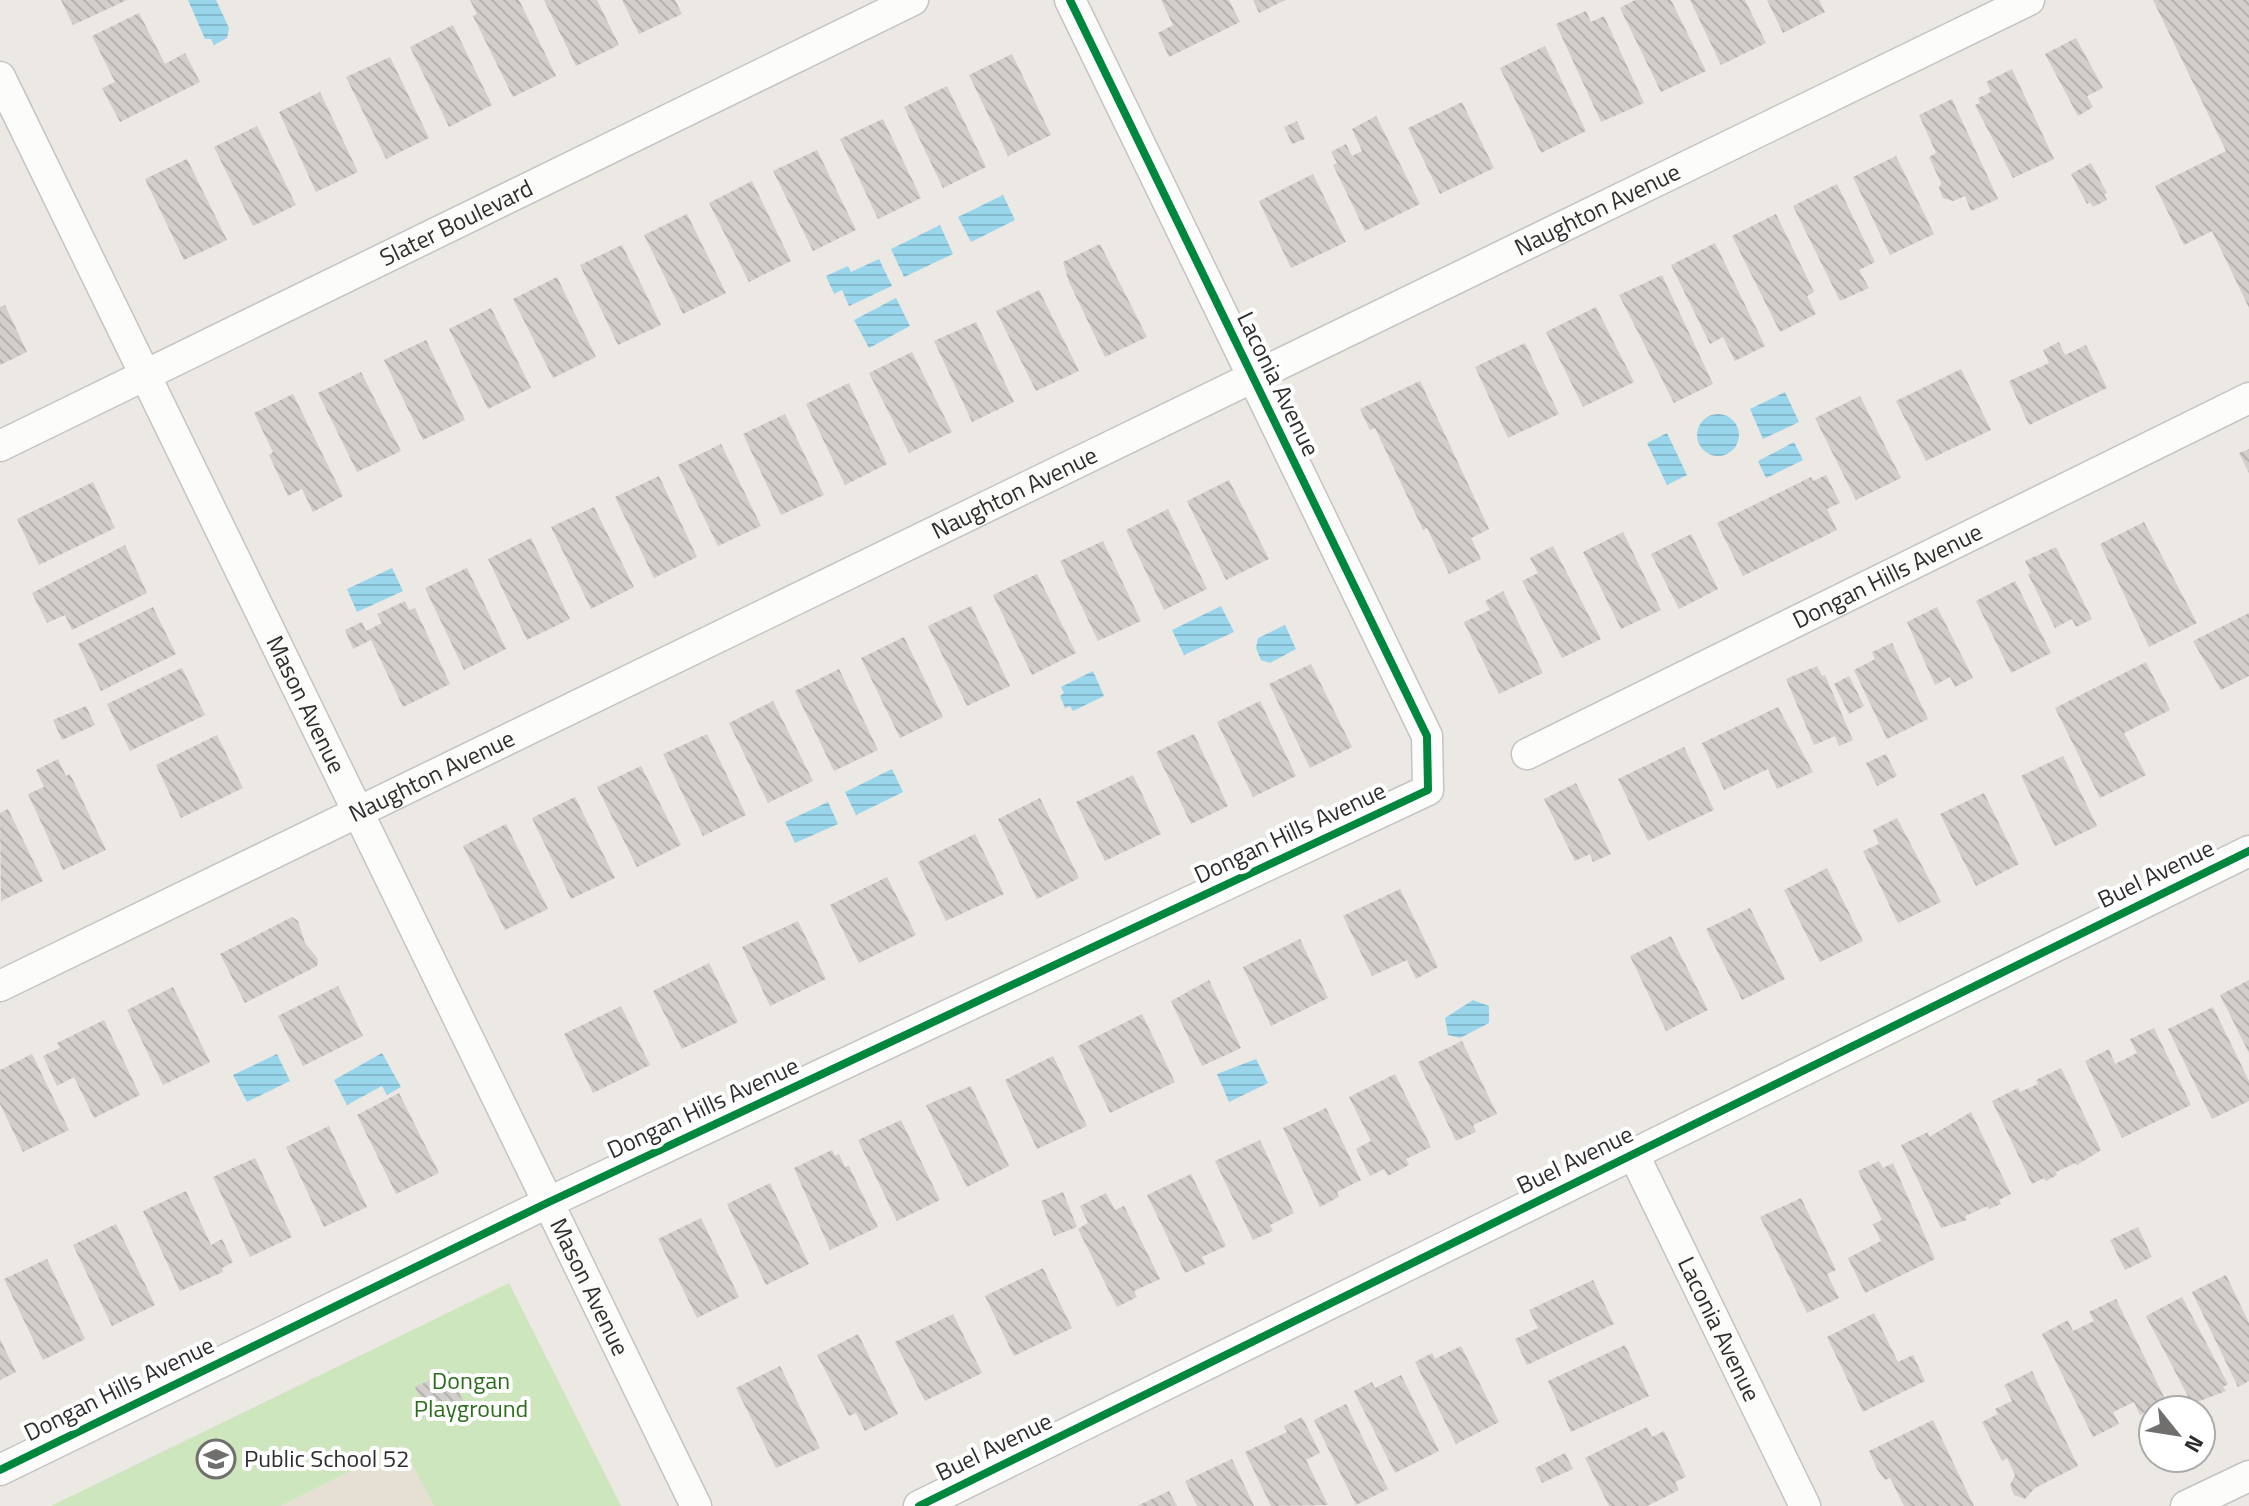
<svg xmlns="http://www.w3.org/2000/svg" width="2249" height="1506" font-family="'Titillium Web',sans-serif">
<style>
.education{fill:#e6e0d3}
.park{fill:#cee6be}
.water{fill:url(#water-rules)}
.building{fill:url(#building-back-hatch)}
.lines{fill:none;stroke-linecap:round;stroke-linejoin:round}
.minor-casing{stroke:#c5c4c5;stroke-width:33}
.minor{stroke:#fcfcfb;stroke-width:30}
.cycleway-casing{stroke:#fff;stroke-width:13}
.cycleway{stroke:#00873e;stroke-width:8}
.labels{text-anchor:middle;stroke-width:8;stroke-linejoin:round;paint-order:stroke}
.street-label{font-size:24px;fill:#2e2e2e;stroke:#fff}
.park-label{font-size:24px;fill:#2c6e1b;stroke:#fff}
.poi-label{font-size:24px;fill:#2e2e2e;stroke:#fff;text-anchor:start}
</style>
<defs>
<pattern id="water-rules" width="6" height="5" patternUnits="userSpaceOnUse" patternTransform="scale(2)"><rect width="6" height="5" fill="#99d6ec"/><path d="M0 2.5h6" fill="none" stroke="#84b8cb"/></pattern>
<pattern id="building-back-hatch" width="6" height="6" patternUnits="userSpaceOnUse" patternTransform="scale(2)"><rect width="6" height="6" fill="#d1cecb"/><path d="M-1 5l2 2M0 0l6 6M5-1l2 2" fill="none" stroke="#b4b1af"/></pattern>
</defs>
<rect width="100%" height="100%" fill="#ece8e4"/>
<!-- education -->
<path class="education" d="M257 1406 402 1444 434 1506H51Z"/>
<!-- park -->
<path class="park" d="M509 1283 621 1506H434L402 1445 280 1506H51Z"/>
<!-- water -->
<path class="water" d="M188 0H216L229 28 227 38 214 45 211 39H205Z
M1003 195 1015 220 971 242 958 217Z
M940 225 953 254 904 277 891 249Z
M879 259 892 286 849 306 842 290 834 294 826 276 848 266 851 272Z
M896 298 910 326 869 348 854 320Z
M1785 392 1799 422 1763 439 1750 409Z
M1697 435a21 21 0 1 1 42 0a21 21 0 1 1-42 0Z
M1667 433 1687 475 1667 485 1647 443Z
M1794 442 1803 460 1766 478 1758 461Z
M392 568 403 591 357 612 347 589Z
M1221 606 1234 632 1184 655 1172 630Z
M1285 625 1296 649 1270 663 1261 660 1256 648 1258 638Z
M1093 671 1104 696 1073 711 1070 706 1065 708 1060 696 1064 693 1061 687Z
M892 769 903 792 856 815 845 792Z
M828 802 838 824 795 843 785 822Z
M1473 1000 1489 1006V1023L1460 1038 1448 1035 1445 1018Z
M382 1053 401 1087 387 1095 382 1086 347 1105 334 1080Z
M277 1054 290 1081 247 1102 233 1075Z
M1256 1059 1268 1083 1229 1102 1217 1074Z"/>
<!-- building -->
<path class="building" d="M61 0H127L73 25Z
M470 0H519L556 76 513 97 473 16 477 14Z
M544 0H597L619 45 576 66Z
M622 0H675L682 14 639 34Z
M1161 0H1229L1240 22 1169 57 1158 33 1173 25Z
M1253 0H1285L1259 13Z
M1635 0H1671L1706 71 1661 92 1620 8Z
M1690 0H1745L1766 43 1721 65Z
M1767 0H1819L1825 12 1783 33Z
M2153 0H2249V308L2212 231 2184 245 2155 186 2226 151Z
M1586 11 1591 22 1604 16 1644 103 1601 122 1556 24Z
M139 13 165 64 185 53 200 82 120 122 102 88 115 82 92 36Z
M453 25 492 105 449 127 410 47Z
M2076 38 2103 88 2087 96 2093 107 2078 116 2045 54Z
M1545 46 1586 131 1541 153 1500 68Z
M1012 54 1051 135 1008 156 969 75Z
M390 57 429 138 386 159 346 77Z
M2012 69 2054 159 2013 178 1975 105 1980 103 1978 98 1991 92 1986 82Z
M947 86 986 167 943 188 904 107Z
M320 92 358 172 316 192 279 112Z
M1952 99 1998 199 1971 211 1965 196 1953 201 1943 198 1939 188 1941 183 1929 157 1936 153 1919 115Z
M1462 102 1494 168 1440 194 1408 128Z
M1376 116 1420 204 1365 231 1333 165 1337 163 1331 152 1346 144 1352 156 1362 151 1352 129Z
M883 119 921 198 878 219 840 139Z
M1297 121 1305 139 1292 144 1284 127Z
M257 126 296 205 253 226 214 147Z
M817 150 856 230 813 251 773 171Z
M1896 156 1934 234 1890 255 1853 177Z
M187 159 227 240 184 260 145 179Z
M2091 163 2107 193 2104 194 2107 200 2093 207 2090 202 2087 204 2071 174Z
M1313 174 1346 242 1291 268 1259 201Z
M752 181 791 261 749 282 709 203Z
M1837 184 1875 262 1859 270 1869 288 1840 301 1793 206Z
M687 214 726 293 683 314 644 235Z
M1776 214 1814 292 1807 296 1816 314 1780 332 1732 236Z
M1715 243 1765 346 1735 361 1723 337 1710 344 1671 265Z
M1100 244 1147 337 1105 357 1069 282 1063 262Z
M622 245 661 325 618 345 580 265Z
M1662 275 1713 384 1674 403 1619 295Z
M557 277 596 357 553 378 513 299Z
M1039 290 1079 371 1036 391 996 311Z
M5 305 27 352 0 365V307Z
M1596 307 1634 382 1583 407 1546 332Z
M491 308 531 388 488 409 449 329Z
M976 322 1014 402 972 422 934 341Z
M426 340 465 420 423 440 384 360Z
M2059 342 2065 355 2086 345 2107 388 2029 425 2009 381 2049 363 2043 350Z
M1525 343 1559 414 1508 438 1475 367Z
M912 352 952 432 909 453 869 373Z
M1961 369 1991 430 1926 461 1896 401Z
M361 372 401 451 357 472 318 393Z
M1420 381 1489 529 1471 538 1481 559 1449 574 1427 528 1423 530 1375 428 1370 430 1360 409Z
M849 383 887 464 845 485 806 404Z
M293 394 343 496 313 512 302 489 288 496 269 455 273 452 254 413Z
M1860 396 1901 478 1856 500 1815 418Z
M785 414 824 495 781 515 743 434Z
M721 444 761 526 718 546 678 465Z
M2249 449V473L2239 453Z
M1826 475 1840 503 1827 509 1837 530 1743 576 1717 523 1811 477 1813 481Z
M659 476 697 557 654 578 615 497Z
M1229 480 1269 559 1226 580 1187 501Z
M93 482 115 528 39 565 17 519Z
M594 507 634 587 591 609 551 527Z
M1168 509 1207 589 1164 610 1126 530Z
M2144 522 2197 623 2149 647 2100 544Z
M1623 532 1661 610 1621 629 1583 552Z
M1691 534 1718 589 1679 609 1651 554Z
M531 538 570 619 527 640 488 559Z
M1103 541 1141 621 1098 641 1060 561Z
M125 545 147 593 72 630 65 615 47 623 32 593Z
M1553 546 1601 639 1562 658 1522 581 1538 573 1530 558Z
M2056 547 2092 619 2076 627 2072 619 2055 628 2028 574 2031 573 2025 561Z
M467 568 506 649 464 670 425 588Z
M1037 574 1076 653 1032 675 993 595Z
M2015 581 2051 653 2011 673 1976 601Z
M1503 591 1543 673 1499 694 1464 622 1490 610 1485 601Z
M405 601 409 610 415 608 450 684 403 707 371 640 353 649 345 630 362 622 366 631 382 623 377 614Z
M971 606 1010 686 967 706 928 626Z
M153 607 176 654 101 691 78 644Z
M1937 607 1973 678 1955 687 1950 677 1935 685 1907 622Z
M2249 613V676L2221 690 2193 641Z
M904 637 943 717 900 738 861 658Z
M1892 643 1928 719 1887 739 1854 670 1875 659 1872 652Z
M2146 662 2170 710 2124 733 2146 775 2100 798 2055 708Z
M1311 664 1352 747 1310 768 1269 684Z
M1817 666 1822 676 1825 675 1853 740 1839 746 1835 736 1814 745 1786 679Z
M182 668 205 715 130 751 107 704Z
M839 669 878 750 834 771 795 691Z
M1849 676 1864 706 1849 714 1834 684Z
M773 701 813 781 768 803 729 723Z
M1260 701 1296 776 1253 797 1217 722Z
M86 706 95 725 62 740 53 720Z
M1778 707 1813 772 1777 789 1768 769 1724 790 1702 743Z
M707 734 746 815 703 836 663 754Z
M1194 734 1228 806 1191 824 1156 752Z
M217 735 243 788 181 818 156 765Z
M1684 747 1714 810 1648 841 1618 779Z
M1886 754 1897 776 1877 786 1866 763Z
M2063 756 2097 826 2055 846 2021 776Z
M58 759 66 776 70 774 106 850 63 870 28 794 44 787 36 770Z
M641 766 681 845 637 867 597 787Z
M1133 775 1161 834 1105 861 1076 802Z
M1576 783 1611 854 1593 862 1590 854 1575 861 1544 799Z
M1984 793 2019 864 1976 886 1940 814Z
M575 797 615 878 571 899 532 818Z
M1040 798 1079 878 1037 899 998 819Z
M8 809 43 881 1 901 0 813Z
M1897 818 1941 902 1898 923 1863 851 1879 844 1873 830Z
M506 824 548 909 505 930 463 846Z
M975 834 1004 894 946 921 918 862Z
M1827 868 1863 941 1820 962 1784 890Z
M887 877 916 935 859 963 830 905Z
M1400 889 1438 967 1416 979 1407 960 1372 976 1343 916Z
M1750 908 1785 979 1742 1000 1706 929Z
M292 917 298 921 305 943 318 959 317 966 245 1003 220 954Z
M798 921 826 979 770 1006 742 947Z
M1671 936 1708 1010 1666 1031 1630 956Z
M1300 939 1328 998 1271 1026 1243 967Z
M709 963 738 1022 682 1049 653 991Z
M1209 980 1241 1048 1202 1066 1171 1001Z
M2249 980V1053L2220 995Z
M338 986 363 1036 303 1066 278 1016Z
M173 987 210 1062 163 1085 127 1010Z
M621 1006 650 1065 593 1093 564 1034Z
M2213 1007 2249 1081V1101L2212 1119 2168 1029Z
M1142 1014 1175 1082 1110 1113 1078 1046Z
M104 1020 140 1095 94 1118 74 1077 57 1086 43 1056 60 1048 57 1043Z
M2154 1028 2191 1105 2122 1138 2085 1061 2109 1049 2115 1064 2137 1053 2130 1039Z
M1462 1041 1497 1114 1473 1125 1476 1132 1456 1141 1418 1062Z
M32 1054 69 1130 23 1152 0 1104V1070Z
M1053 1056 1087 1126 1037 1149 1005 1080Z
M2061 1068 2101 1150 2077 1165 2076 1163 2056 1172 2057 1175 2046 1181 2044 1178 2032 1184 1992 1101 2018 1088 2020 1092 2038 1084 2036 1080Z
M1395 1074 1431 1147 1406 1159 1409 1165 1388 1176 1384 1169 1370 1176 1356 1149 1371 1141 1349 1097Z
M971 1086 1009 1166 967 1187 926 1105Z
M399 1093 439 1173 396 1194 357 1115Z
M1326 1108 1361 1180 1337 1192 1339 1197 1320 1207 1283 1128Z
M1971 1112 2011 1194 1999 1200 2001 1204 1989 1209 1988 1206 1965 1216 1967 1220 1941 1228 1901 1145 1928 1132 1929 1137Z
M901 1120 940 1200 897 1221 858 1140Z
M329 1126 367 1207 324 1227 286 1147Z
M1260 1140 1294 1213 1270 1225 1273 1231 1253 1240 1215 1161Z
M832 1150 835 1156 839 1154 845 1167 849 1166 878 1227 830 1250 794 1168Z
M255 1158 292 1237 250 1257 213 1177Z
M1879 1161 1883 1168 1893 1163 1935 1259 1865 1293 1848 1258 1881 1241 1873 1224 1882 1220 1858 1171Z
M1191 1174 1226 1246 1202 1257 1205 1264 1185 1273 1147 1195Z
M770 1183 809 1264 766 1285 727 1204Z
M186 1191 211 1245 222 1239 233 1262 222 1268 223 1272 180 1291 143 1211Z
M1063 1192 1077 1227 1054 1236 1041 1201Z
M1106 1193 1115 1210 1124 1206 1160 1279 1134 1291 1137 1297 1117 1307 1078 1229 1088 1223 1080 1206Z
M1801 1198 1836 1270 1827 1274 1839 1298 1807 1313 1760 1217Z
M701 1218 739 1297 697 1318 658 1239Z
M116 1224 155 1305 112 1326 73 1245Z
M2138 1227 2152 1257 2125 1270 2110 1240Z
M47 1259 85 1339 43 1360 4 1279Z
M1043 1268 1072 1328 1014 1356 985 1296Z
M2226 1275 2249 1323V1381L2238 1387 2192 1292Z
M1593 1280 1614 1324 1527 1365 1515 1339 1538 1328 1529 1310Z
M2182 1297 2228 1384 2223 1387 2226 1391 2192 1404 2146 1316Z
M2116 1299 2166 1401 2140 1415 2134 1402 2113 1412 2119 1424 2093 1437 2042 1334 2068 1320 2073 1331 2094 1321 2089 1312Z
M1874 1313 1898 1362 1913 1355 1925 1381 1863 1412 1827 1337Z
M953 1314 982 1373 925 1401 895 1342Z
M858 1334 898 1414 865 1431 856 1413 849 1416 817 1355Z
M0 1339 16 1372 0 1380Z
M1625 1345 1649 1396 1571 1432 1548 1381Z
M1461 1346 1499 1422 1456 1444 1415 1362 1432 1353 1435 1359Z
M780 1366 820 1448 776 1468 736 1388Z
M449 1371 465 1405 431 1421 415 1387Z
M2032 1371 2078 1466 2035 1488 2025 1499 2014 1495 2010 1485 2015 1475 2007 1458 2002 1461 1982 1422 1998 1414 1995 1409 2012 1401 2004 1385Z
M1401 1375 1439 1451 1395 1473 1354 1391 1372 1382 1375 1388Z
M1346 1404 1388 1489 1356 1505 1314 1420Z
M1302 1417 1320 1453 1306 1460 1328 1505 1271 1506 1245 1452 1287 1432 1284 1426Z
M1933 1420 1961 1479 1974 1506H1904L1890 1478 1885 1480 1877 1469 1869 1451Z
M1647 1427 1652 1437 1664 1431 1686 1477 1675 1482 1679 1490 1647 1506H1609L1585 1458Z
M1565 1453 1573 1469 1542 1483 1535 1468Z
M1232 1459 1254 1506H1197L1185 1481Z
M1169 1491 1177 1506H1137Z"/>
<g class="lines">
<!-- minor casing -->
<g class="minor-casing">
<g id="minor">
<path id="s1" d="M0 77 696 1506"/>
<path id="s2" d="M0 446 913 0"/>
<path id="s3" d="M1527 754 2249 398"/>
<path id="s4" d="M0 986 2029 0"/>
<path id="s5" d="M1633 1153 1805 1506"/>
<path d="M0 1470 547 1203 1428 790 1427 736 1070 0"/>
<path d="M919 1506 2249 851"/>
<path d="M2186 1506 2249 1476"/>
</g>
</g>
<!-- minor -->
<use href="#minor" class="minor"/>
<!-- cycleway casing -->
<g class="cycleway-casing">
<path id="cycleway" d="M0 1470 547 1203 1428 790 1427 736 1070 0
M919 1506 2249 851"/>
</g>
<!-- cycleway -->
<use href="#cycleway" class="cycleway"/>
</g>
<!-- icons -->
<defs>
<g id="school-ring" transform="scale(2)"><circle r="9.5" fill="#fff" stroke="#706f6e" stroke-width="1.5"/><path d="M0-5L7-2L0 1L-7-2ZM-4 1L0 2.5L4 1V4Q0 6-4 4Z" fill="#706f6e"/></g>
</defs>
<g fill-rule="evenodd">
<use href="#school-ring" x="216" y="1459"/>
</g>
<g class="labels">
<!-- street labels -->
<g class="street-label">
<text dy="8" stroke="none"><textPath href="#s4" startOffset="1776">Naughton Avenue</textPath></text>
<text dy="8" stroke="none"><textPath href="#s2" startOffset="508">Slater Boulevard</textPath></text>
<text transform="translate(1278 384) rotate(64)" y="8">Laconia Avenue</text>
<text dy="8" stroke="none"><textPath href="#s4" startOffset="1128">Naughton Avenue</textPath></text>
<text dy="8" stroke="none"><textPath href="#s3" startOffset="402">Dongan Hills Avenue</textPath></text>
<text dy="8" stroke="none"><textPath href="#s1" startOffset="698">Mason Avenue</textPath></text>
<text dy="8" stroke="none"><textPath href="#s4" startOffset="480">Naughton Avenue</textPath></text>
<text transform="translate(1290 833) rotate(-25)" y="8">Dongan Hills Avenue</text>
<text transform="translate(2156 874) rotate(-26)" y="8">Buel Avenue</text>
<text transform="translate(703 1108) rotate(-25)" y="8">Dongan Hills Avenue</text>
<text transform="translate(1575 1160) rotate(-26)" y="8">Buel Avenue</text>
<text dy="8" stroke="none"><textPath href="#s1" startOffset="1346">Mason Avenue</textPath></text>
<text dy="8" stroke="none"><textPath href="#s5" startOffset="196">Laconia Avenue</textPath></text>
<text transform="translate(119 1389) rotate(-26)" y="8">Dongan Hills Avenue</text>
<text transform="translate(994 1447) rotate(-26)" y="8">Buel Avenue</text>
</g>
<!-- park labels -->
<g class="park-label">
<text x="471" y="1389">Dongan<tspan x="471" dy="28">Playground</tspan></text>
</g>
<!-- poi labels -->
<g class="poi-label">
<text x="244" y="1467">Public School 52</text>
</g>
</g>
<!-- north arrow -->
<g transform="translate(2177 1434) rotate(120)"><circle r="38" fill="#ffffff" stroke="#ababab" stroke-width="2"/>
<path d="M0-6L14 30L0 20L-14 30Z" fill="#706f6e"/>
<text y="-12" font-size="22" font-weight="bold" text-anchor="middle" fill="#2e2e2e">N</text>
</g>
</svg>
